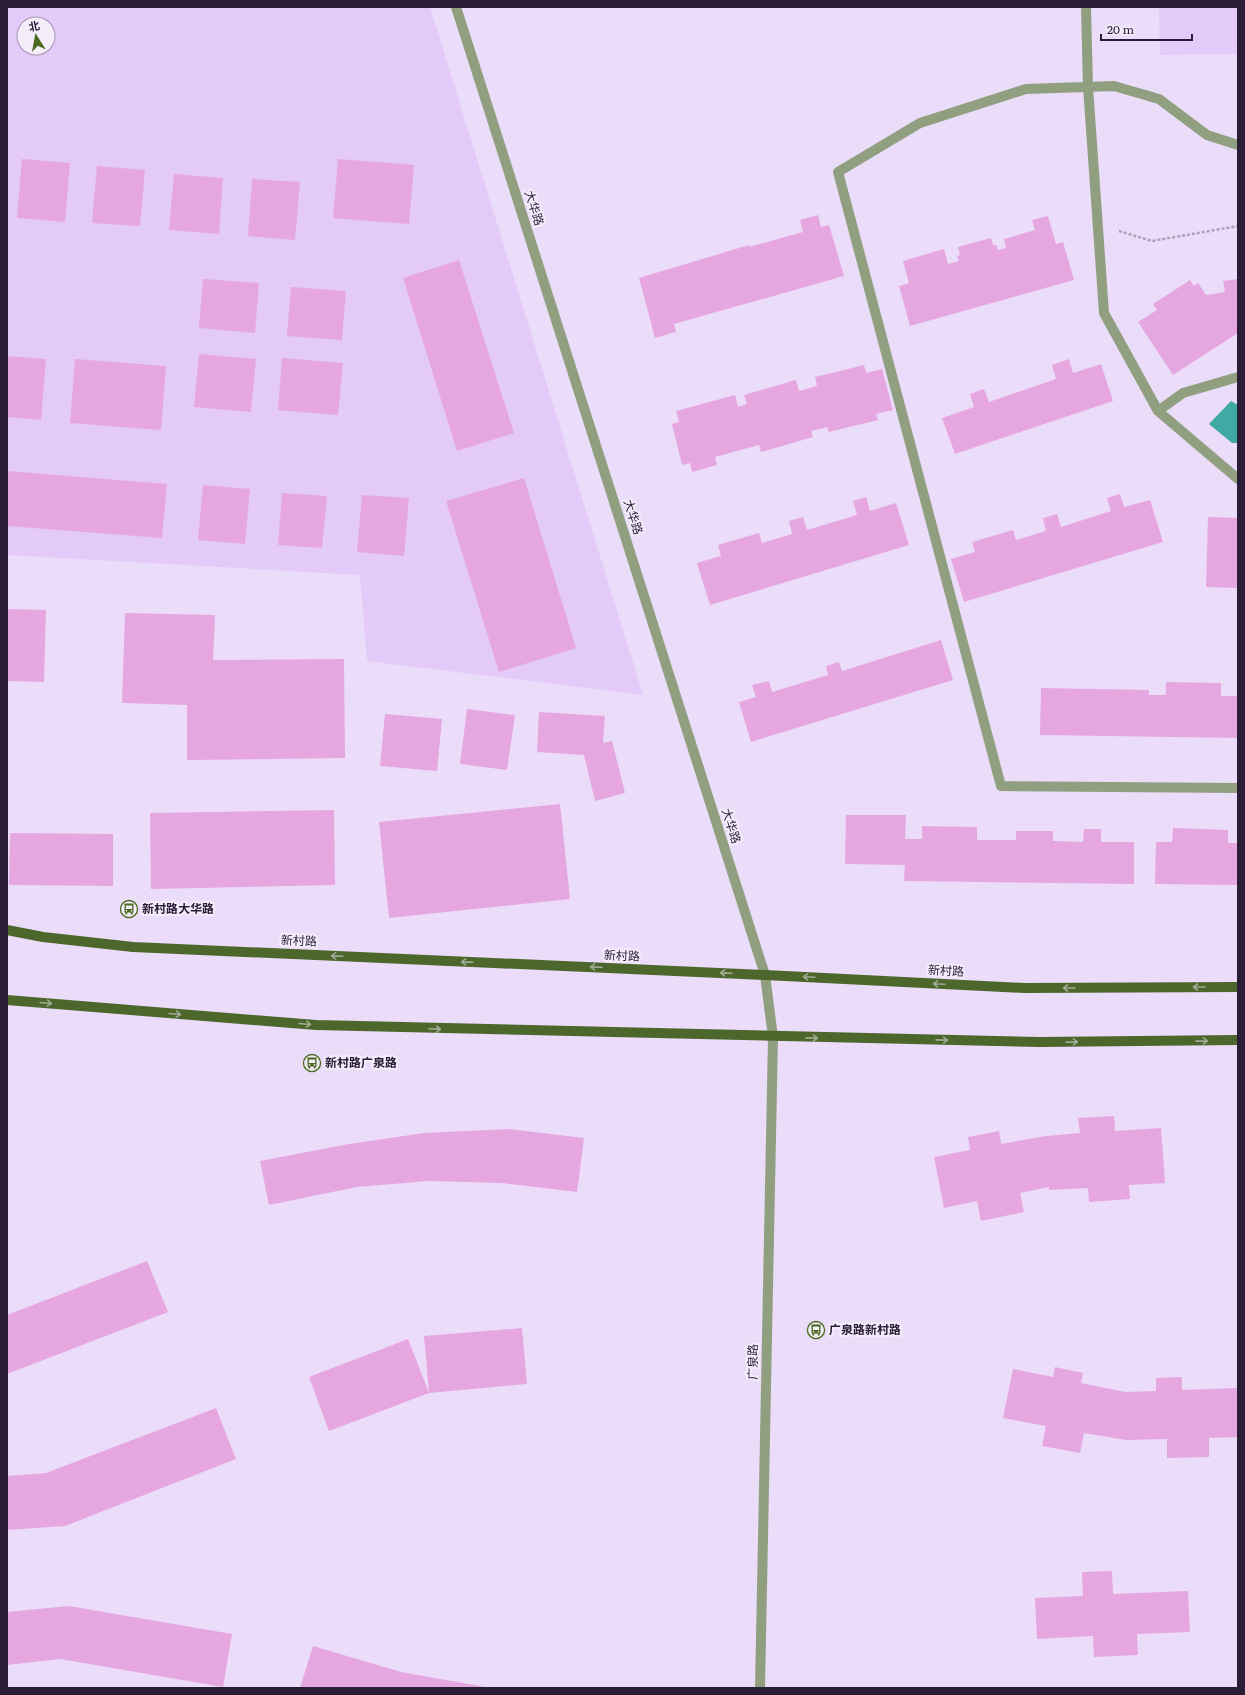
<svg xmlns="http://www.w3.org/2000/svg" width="1245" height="1695" font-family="Literata,'Noto Sans SC',serif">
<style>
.built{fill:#e3caf9;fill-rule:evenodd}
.water{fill:#3fa9a3}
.building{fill:#e6a7e1}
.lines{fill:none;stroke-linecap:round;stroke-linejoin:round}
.path{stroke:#ad9eba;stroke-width:2.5;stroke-dasharray:3 2;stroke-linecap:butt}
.minor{stroke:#909f80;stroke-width:10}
.major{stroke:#4c662c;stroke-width:10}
.oneway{stroke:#a0aa94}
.labels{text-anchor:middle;stroke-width:4;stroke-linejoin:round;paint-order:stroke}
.street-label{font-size:12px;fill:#2b1c37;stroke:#f4edfb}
.poi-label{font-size:12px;font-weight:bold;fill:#2b1c37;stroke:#f4edfb;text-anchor:start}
</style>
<rect width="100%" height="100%" fill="#ebdcf9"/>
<!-- built -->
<path class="built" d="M7 7H430L643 695 367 661 360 575 7 555ZM24 24H48V48H24Z
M1159 7H1238V54L1160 55Z"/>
<!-- water -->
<path class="water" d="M1231 401 1238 405V443H1232L1209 424Z"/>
<!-- building -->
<path class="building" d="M22 159 70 163 65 222 17 218Z
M338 159 414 165 409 224 333 218Z
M97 166 145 170 140 226 92 223Z
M174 174 223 178 219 234 169 230Z
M252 179 300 182 295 240 248 236Z
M818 215 821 227 829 225 844 276 674 324 676 332 655 338 639 278 749 245V247L803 232 800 220Z
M1048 216 1056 244 1063 242 1074 280 910 326 899 286 909 283 903 261 944 249 948 264 959 261 957 256 960 255 958 247 991 238 993 245H996L998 250 1006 248 1004 239 1035 230 1032 220Z
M459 260 514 433 457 451 403 278Z
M203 279 259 283 255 333 199 328Z
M1238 279V333L1173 375 1138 322 1157 310 1153 304 1190 280 1194 286 1198 283 1206 295 1225 292 1223 281Z
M291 287 346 291 342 340 287 336Z
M199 354 256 359 251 412 194 407Z
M7 356 46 359 41 420 7 417Z
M282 358 343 363 338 415 278 410Z
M75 359 166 366 161 430 70 423Z
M1069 359 1073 373 1101 364 1113 401 955 454 942 418 974 407 970 394 984 389 989 402 1056 379 1052 365Z
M864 365 866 373 882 369 893 410 876 414 878 420 829 432 827 427 811 431 813 437 761 452 759 445 715 457 717 465 692 472 690 463 682 465 672 424 679 422 676 411 735 395 738 407 747 404 744 395 796 380 799 391 817 386 815 377Z
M7 471 167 484 162 538 7 526Z
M524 478 576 648 499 672 446 501Z
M203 485 250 489 245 544 198 540Z
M282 493 327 496 322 548 278 545Z
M1120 494 1124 507 1150 500 1163 542 964 602 951 559 975 552 972 542 1013 530 1016 540 1046 531 1043 518 1057 514 1061 527 1111 511 1107 498Z
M362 495 409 498 404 556 357 552Z
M866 497 870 511 896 503 909 545 710 605 697 563 721 556 718 545 759 533 762 543 792 534 789 521 803 517 807 530 857 515 853 501Z
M1208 517 1238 518V588L1206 587Z
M7 609 46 610 44 682 7 681Z
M125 613 215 615 213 660 344 659 345 758 187 760V705L122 703Z
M941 640 953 680 751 742 739 702 756 697 752 685 769 681 772 692 828 675 826 666 839 662 842 671Z
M1166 682 1221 683V696H1238V738L1040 735 1041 688 1149 690V695H1166Z
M467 709 515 715 507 770 460 764Z
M539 712 605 716 603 743 612 741 625 793 595 801 584 755 537 752Z
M385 714 442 719 437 771 380 766Z
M560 804 570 899 389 918 379 822Z
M334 810 335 885 151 889 150 813Z
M846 815H906L905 839H922V826L977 827V840H1016V831H1053V841L1083 842 1084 829H1101V842H1134V884L904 881 905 865 845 864Z
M1173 828 1228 830V843H1238V885L1155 884 1156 842H1172Z
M10 833 113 834V886L9 885Z
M1114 1116 1115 1131 1161 1128 1165 1183 1129 1185 1130 1199 1089 1202 1088 1188 1049 1190V1187L1020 1193 1024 1212 981 1221 977 1201 944 1208 934 1157 970 1150 968 1137 999 1131 1001 1144 1046 1136 1080 1133 1078 1118Z
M509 1129 584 1138 577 1192 502 1183 428 1181 357 1187 269 1205 260 1161 349 1144 424 1133Z
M147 1261 168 1312 7 1374V1315Z
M522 1328 527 1384 429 1393 329 1431 309 1377 408 1339 429 1393 424 1336Z
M1055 1367 1083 1373 1081 1383 1125 1392 1156 1391V1378L1182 1377V1390L1238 1388V1437L1209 1438V1457L1167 1458V1439L1126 1440 1084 1433 1080 1453 1042 1446 1046 1426 1003 1418 1013 1369 1053 1377Z
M216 1408 236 1459 65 1526 7 1530V1476L46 1473Z
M1112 1571 1113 1594 1188 1591 1190 1632 1137 1634 1138 1655 1094 1657 1093 1636 1037 1639 1035 1598 1083 1596 1082 1572Z
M69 1606 232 1634 223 1687 60 1659 7 1665V1612Z
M313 1646 401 1672 491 1688H300Z"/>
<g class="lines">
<!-- path -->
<path class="path" d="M1119 231 1152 241 1238 226"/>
<!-- minor -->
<path class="minor" d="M456 7 765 975 773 1037 760 1688
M1086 7 1088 87 1104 313 1158 411 1238 479
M1238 145 1207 135 1159 99 1114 86 1026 89 920 123 838 172 1001 786 1238 788
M1158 411 1183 393 1238 377"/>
<!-- major -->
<path class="major" d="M7 930 43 937 133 947 765 975 1024 988 1238 987
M7 1000 316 1025 1040 1042 1238 1040"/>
</g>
<!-- one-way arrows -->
<defs><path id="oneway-shaft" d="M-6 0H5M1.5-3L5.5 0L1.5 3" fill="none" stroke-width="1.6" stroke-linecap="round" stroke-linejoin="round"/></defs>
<g class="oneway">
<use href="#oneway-shaft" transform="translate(337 956) rotate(-178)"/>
<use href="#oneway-shaft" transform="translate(467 962) rotate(-178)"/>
<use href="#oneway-shaft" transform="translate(596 967) rotate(-178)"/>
<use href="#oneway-shaft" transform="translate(726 973) rotate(-178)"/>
<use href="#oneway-shaft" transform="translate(809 977) rotate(-177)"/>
<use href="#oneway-shaft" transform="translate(939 984) rotate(-177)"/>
<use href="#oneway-shaft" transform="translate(1199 987) rotate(180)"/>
<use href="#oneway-shaft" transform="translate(1069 988) rotate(180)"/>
<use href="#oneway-shaft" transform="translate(46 1003) rotate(5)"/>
<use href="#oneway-shaft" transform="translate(175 1014) rotate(5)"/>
<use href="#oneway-shaft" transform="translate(305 1024) rotate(5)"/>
<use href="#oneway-shaft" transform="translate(435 1029) rotate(2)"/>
<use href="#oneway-shaft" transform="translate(812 1038) rotate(1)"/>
<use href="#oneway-shaft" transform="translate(942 1040) rotate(1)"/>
<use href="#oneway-shaft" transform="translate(1202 1041) rotate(-1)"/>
<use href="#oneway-shaft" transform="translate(1072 1042) rotate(-1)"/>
</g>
<!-- icons -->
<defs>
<g id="bus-ring" transform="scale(0.9)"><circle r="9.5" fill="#f4edfb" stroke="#4a691e" stroke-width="1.5"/><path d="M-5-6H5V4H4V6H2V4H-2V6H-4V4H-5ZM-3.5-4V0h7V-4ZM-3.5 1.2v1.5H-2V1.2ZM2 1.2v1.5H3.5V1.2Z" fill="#4a691e"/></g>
</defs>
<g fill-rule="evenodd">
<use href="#bus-ring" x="129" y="909"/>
<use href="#bus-ring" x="312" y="1063"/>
<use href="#bus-ring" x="816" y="1330"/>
</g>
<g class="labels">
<!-- street labels -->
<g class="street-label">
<text transform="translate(534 208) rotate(72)" y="4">大华路</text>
<text transform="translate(633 517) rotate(72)" y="4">大华路</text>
<text transform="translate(731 826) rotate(72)" y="4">大华路</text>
<text transform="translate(299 941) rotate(2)" y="4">新村路</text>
<text transform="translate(622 956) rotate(2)" y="4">新村路</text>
<text transform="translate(946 971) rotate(3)" y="4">新村路</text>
<text transform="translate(753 1362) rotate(-89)" y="4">广泉路</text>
</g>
<!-- poi labels -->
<g class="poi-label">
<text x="142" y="913">新村路大华路</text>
<text x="325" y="1067">新村路广泉路</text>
<text x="829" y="1334">广泉路新村路</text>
</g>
</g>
<!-- border -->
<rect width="1245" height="1695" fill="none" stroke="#2b1c37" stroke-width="16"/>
<!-- north arrow -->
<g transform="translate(36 36) rotate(349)"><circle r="19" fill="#f4edfb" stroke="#a499ad"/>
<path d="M0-3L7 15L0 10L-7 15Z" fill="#4a691e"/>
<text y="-6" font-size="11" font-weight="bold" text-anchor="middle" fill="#2b1c37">北</text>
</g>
<!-- scale -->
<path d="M1101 34v6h91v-6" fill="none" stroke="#2b1c37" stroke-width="2"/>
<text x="1107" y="34" font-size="12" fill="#2b1c37" stroke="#f4edfb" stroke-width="3" paint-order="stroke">20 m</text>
</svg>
